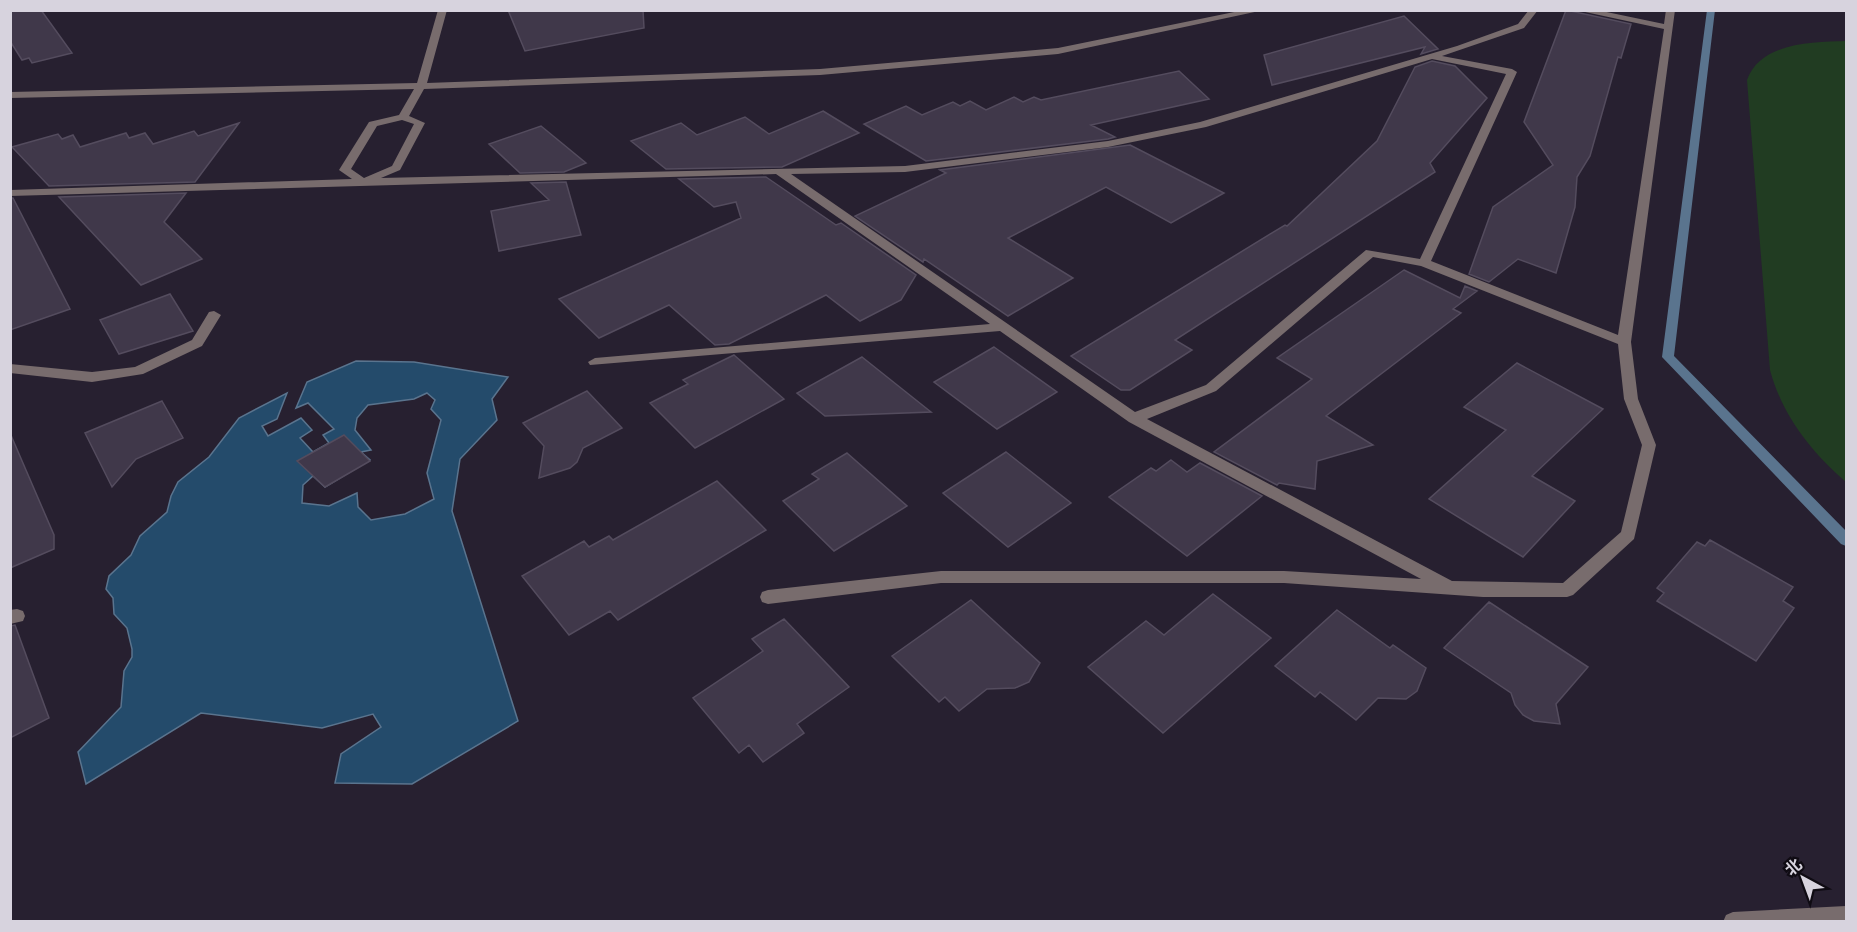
<svg xmlns="http://www.w3.org/2000/svg" width="1857" height="932" font-family="'PT Sans Narrow','Noto Sans SC',sans-serif">
<style>
.green{fill:#213c22}
.water{fill:#244b6b;stroke:#5a748e;stroke-width:1.5;fill-rule:evenodd}
.lines{fill:none;stroke-linecap:round;stroke-linejoin:round}
.stream{fill:#5a748e;fill-rule:evenodd}
.building{fill:#40384a;stroke:#544c5e;stroke-width:1.5}
.minor{fill:#786c6d;fill-rule:evenodd}
</style>
<rect width="100%" height="100%" fill="#272030"/>
<!-- green -->
<path class="green" d="M1846 41V482C1811 452 1782 415 1770 370L1747 80C1760 42 1813 42 1846 41Z"/>
<!-- water -->
<path class="water" d="M356 361 414 362 508 377 492 399 497 420 460 459 452 511 518 721 412 784 335 783 341 754 381 727 373 714 322 728 201 713 86 784 78 752 121 707 124 671 132 657V649L127 628 114 614 113 598 106 589 109 576 131 555 140 536 167 512 171 496 178 482 209 457 239 418 287 393 277 419 262 426 268 436 301 418 312 430 300 438 313 452 329 443 323 435 334 429 308 403 296 408 307 382ZM427 393 435 400 431 409 441 420 427 473 434 499 405 514 371 520 358 507 357 493 329 506 302 503 303 485 313 476 325 487 370 460 361 452 371 450 355 430 357 418 368 405 414 399Z"/>
<g class="lines">
<!-- stream -->
<path class="stream" d="M1707 10H1715L1674 356 1846 531V546L1841 544 1662 357Z"/>
</g>
<!-- building -->
<path class="building" d="M10 10H41L72 53 32 63 29 58 22 60 10 41Z
M508 10H643L644 28 525 51Z
M1566 10 1631 24 1621 58 1618 57 1590 156 1577 177 1575 207 1556 273 1518 259 1489 282 1469 274 1493 207 1553 165 1524 122Z
M1404 16 1438 49 1421 54 1425 47 1272 85 1264 55Z
M1432 61 1455 66 1487 98 1430 163 1435 172 1175 340 1192 350 1130 390H1121L1071 356 1285 225 1287 226 1377 141 1415 67Z
M1179 71 1209 99 1091 125 1115 137 1108 139 926 161 864 124 906 106 922 115 953 102 960 106 970 101 986 110 1014 97 1023 102 1034 97 1041 100Z
M823 111 859 133 782 167 666 169 631 141 681 123 697 135 745 117 769 134Z
M239 123 195 182 49 186 12 147 58 134 62 139 73 135 80 147 126 133 129 138 145 133 153 144 194 131 198 136Z
M541 126 586 163 564 172 520 173 489 144Z
M1130 145 1224 193 1171 223 1106 187 1008 238 1073 278 1008 316 924 259 923 262 855 216 946 173 940 170Z
M766 177 836 225 841 223 916 275 901 300 860 321 826 295 729 344 715 345 669 305 599 338 559 299 741 218 736 202 714 207 679 179Z
M566 182 581 235 499 251 491 211 549 200 531 183Z
M186 193 164 222 202 259 141 285 59 197Z
M10 198H13L70 309 10 330Z
M1404 270 1460 298 1465 286 1477 291 1453 309 1461 313 1326 416 1373 445 1317 461 1315 489 1279 483 1277 485 1214 452 1312 379 1277 358Z
M170 294 193 331 119 354 100 320Z
M994 347 1057 392 997 429 934 382Z
M734 355 784 399 695 448 650 403 688 384 683 380Z
M862 357 931 412 825 416 797 393Z
M1517 363 1603 409 1532 476 1575 501 1523 557 1429 499 1506 430 1464 407Z
M587 391 622 428 583 448 577 462 570 468 539 478 544 446 523 423Z
M162 401 183 438 136 459 112 487 85 433Z
M10 433 54 535V549L10 568Z
M344 435 370 461 325 487 297 461Z
M1006 452 1071 503 1008 547 943 493Z
M847 453 907 506 834 551 783 501 819 479 812 474Z
M1171 460 1187 472 1200 463 1262 496 1187 556 1109 497 1151 468 1156 471Z
M717 481 766 530 618 620 610 611 569 635 522 576 584 541 589 547 609 536 613 540Z
M1710 540 1793 587 1783 601 1794 608 1756 661 1657 601 1664 593 1657 588 1697 542 1705 546Z
M1213 594 1271 638 1163 733 1088 667 1146 621 1164 635Z
M971 600 1040 663 1029 682 1015 688 987 689 959 711 945 697 939 702 892 656Z
M1489 602 1588 667 1556 704 1560 724 1534 721 1523 715 1515 705 1511 693 1444 648Z
M1337 610 1390 648 1393 645 1426 668 1417 691 1406 699 1378 698 1356 720 1320 692 1315 697 1275 666Z
M784 619 849 687 797 724 804 733 763 762 749 745 739 753 693 698 763 651 752 639Z
M15 625 49 718 10 738V626Z"/>
<g class="lines">
<!-- minor -->
<path class="minor" d="M438 10H447L427 83 820 69 1058 48 1244 10H1264L1058 54 820 75 424 89 409 116 425 123 400 170 381 178 905 166 1108 141 1200 122 1457 46 1518 24 1529 10H1538L1524 28 1442 56 1512 69 1517 72 1431 261 1618 335 1664 29 1576 10H1597L1664 24 1666 10H1675L1631 342 1638 399 1656 445 1634 539 1573 595 1567 597H1483L1284 583H941L768 604 762 602 760 597 762 592 768 590 941 571H1284L1421 579 1129 422 1000 331 590 365 588 362 595 358 990 324 776 174 10 196V190L352 179 339 170 369 122 399 115 414 89 10 98V92L417 83ZM1432 59 1506 74 1420 259 1366 250 1206 385 1135 412 791 174 905 172 1108 147 1206 127ZM402 120 414 124 392 166 364 178 351 169 377 126ZM1373 257 1421 266 1618 344 1624 399 1642 445 1621 532 1563 583 1452 581 1147 419 1216 391Z
M214 311 221 315 202 346 143 374 92 382 10 373V364L92 372 135 367 192 340 209 312Z
M17 609 23 611 25 616 23 621 10 624V610Z
M1846 906V922H1723L1726 915 1733 912Z"/>
</g>
<!-- border -->
<rect width="1857" height="932" fill="none" stroke="#d7d3de" stroke-width="24"/>
<!-- north arrow -->
<g transform="translate(1803 878) rotate(319)" stroke="#0f0b13" stroke-width="4.5" paint-order="stroke">
<path d="M0-4.5L10 22L0 15L-10 22Z" fill="#d7d3de"/>
<text y="-9" font-size="16" font-weight="bold" text-anchor="middle" fill="#d7d3de">北</text>
</g>
</svg>
